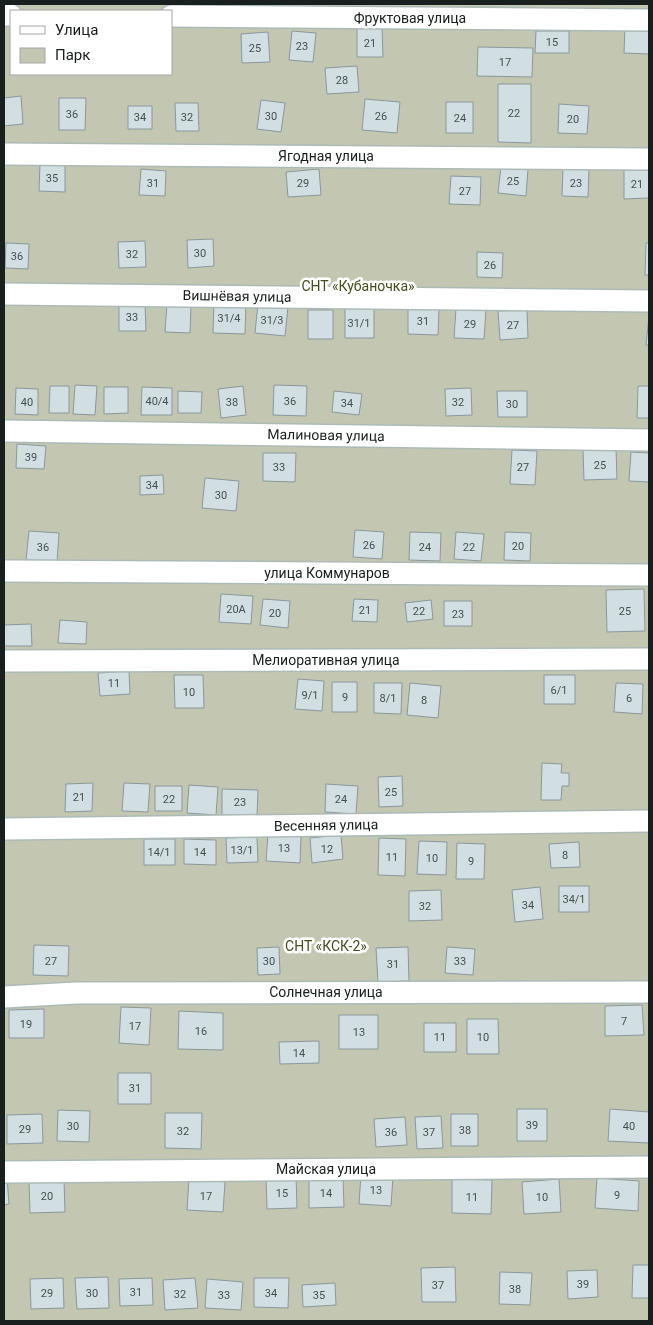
<svg xmlns="http://www.w3.org/2000/svg" width="653" height="1325" font-family="Roboto,sans-serif">
<style>
.green{fill:#c3c7b2;fill-rule:evenodd}
.building{fill:#d1dfe3;stroke:#8a979b}
.lines{fill:none;stroke-linecap:round;stroke-linejoin:round}
.minor-casing{stroke:#acbab7;stroke-width:24}
.minor{stroke:#fff;stroke-width:21}
.labels{text-anchor:middle;stroke-width:5;stroke-linejoin:round;paint-order:stroke}
.number-label{font-size:11px;fill:#474e4f}
.street-label{font-size:14px;fill:#191e1e;stroke:#fff}
.park-label{font-size:14px;fill:#464e1d;stroke:#fff}
</style>
<rect width="100%" height="100%" fill="#e9f8f5"/>
<!-- green -->
<path class="green" d="M4 4H649V1321H4ZM11 11H171V74H11Z"/>
<!-- building -->
<path class="building" d="M625 26 649 27V54L624 53Z
M357 28H382L383 57H357Z
M292 31 316 33 313 62 289 60Z
M536 31H569V53H535Z
M268 32 270 62 242 63 241 34Z
M478 47 533 48 532 77 477 76Z
M357 66 359 92 327 94 325 68Z
M498 84H531V143L498 142Z
M21 96 23 124 4 126V98Z
M59 98H86L85 130H59Z
M365 99 400 102 397 133 362 130Z
M261 100 285 103 281 132 257 129Z
M446 102H473V133H446Z
M175 103H198L199 131H176Z
M559 104 589 106 587 134 558 133Z
M128 106H152V129H128Z
M40 164H65V192L39 191Z
M501 166 528 169 526 196 498 193Z
M563 168 589 169 588 197 562 196Z
M141 169 166 171 165 196 139 195Z
M319 169 321 195 288 197 286 172Z
M624 170H649V198L624 199Z
M451 176 481 177 480 205 449 204Z
M213 239 214 266 188 268 187 240Z
M145 241 146 267 119 268 118 242Z
M6 243 29 244 28 269 5 268Z
M646 243H649V275H645Z
M477 252 503 253 502 278 477 277Z
M214 302 246 303 245 334 213 333Z
M145 303 146 331H119V304Z
M258 303 288 307 285 336 255 333Z
M167 304 191 305 190 333 165 332Z
M345 307H374V338H345Z
M408 307 439 308 438 335 408 334Z
M456 309 486 310 484 339 454 338Z
M308 310H333V339H308Z
M527 310 528 338 500 340 498 311Z
M649 316V345H646Z
M75 385 97 386 95 415 73 414Z
M274 385 307 386 306 416 273 415Z
M50 386H69V413H49Z
M243 386 246 415 221 418 218 389Z
M638 386H649V418H637Z
M104 387H128V413L104 414Z
M142 387 172 388V415H141Z
M16 388 38 389V415L15 414Z
M471 388 472 415 446 416 445 389Z
M178 391 202 392 201 413H178Z
M334 391 362 394 359 415 332 412Z
M497 391H527V417H498Z
M17 444 46 446 44 469 16 468Z
M616 449 617 479 584 480 583 450Z
M512 450 537 451 535 485 510 484Z
M631 452 649 453V482L629 481Z
M263 453H296L295 482 263 481Z
M163 475 164 494 140 495V476Z
M205 478 239 481 236 511 202 508Z
M355 530 384 532 382 559 353 557Z
M29 531 59 533 57 562 26 560Z
M410 532 441 533 440 561 409 560Z
M456 532 484 534 481 561 454 559Z
M505 532 531 533 530 561 504 560Z
M644 589 645 631 607 632 606 590Z
M221 594 253 596 251 624 219 622Z
M263 599 290 601 288 628 260 625Z
M354 599 378 600 377 622 352 621Z
M431 600 433 619 407 622 405 603Z
M444 601H472V626H444Z
M60 620 87 622 86 644 58 643Z
M31 624 32 646H4V625Z
M129 671 130 694 100 696 98 673Z
M174 675H203L204 708H175Z
M544 675H575V704H544Z
M298 679 324 681 322 711 295 709Z
M332 682H357V712H332Z
M374 683H402L401 714 374 713Z
M410 683 441 686 438 718 407 715Z
M616 683 643 684 642 714 614 712Z
M542 763 562 764 561 773H569V786H562L561 800H541Z
M402 776 403 806 379 807 378 777Z
M93 783 92 811 65 812 66 784Z
M124 783 150 784 148 812 122 811Z
M326 784 358 786 356 814 325 812Z
M189 785 218 787 216 815 187 813Z
M155 786H182V811H155Z
M222 789 258 790 257 816 222 815Z
M268 834 301 836 300 863 266 861Z
M341 835 343 859 312 863 310 838Z
M257 837 258 862 227 863 226 838Z
M379 838 406 839 405 876 378 875Z
M144 839H175V865H144Z
M184 839 216 840V865L184 864Z
M419 841 447 842 446 875 417 874Z
M579 842 580 867 551 868 549 844Z
M457 843 485 844 484 879H456Z
M559 886H589V912H559Z
M540 887 543 919 515 922 512 890Z
M441 890 442 920 409 921V891Z
M34 945 69 946 68 976 33 975Z
M279 947 280 974 258 975 257 948Z
M408 947 409 981 378 982 376 948Z
M447 947 475 949 473 975 445 973Z
M642 1005 644 1035 605 1036V1006Z
M121 1007 151 1008 149 1045 119 1043Z
M44 1009V1038H9V1010Z
M179 1011 223 1013V1050L178 1049Z
M339 1015H378V1049H339Z
M467 1019H498L499 1054H467Z
M424 1023H456V1052H424Z
M319 1041V1063L280 1064 279 1042Z
M118 1073H151V1104H118Z
M517 1109H547V1141H517Z
M610 1109 649 1112V1143L608 1141Z
M58 1110 90 1111 89 1142 57 1141Z
M165 1113H202L201 1149 165 1148Z
M42 1114 43 1143 7 1144V1115Z
M451 1114H478V1146H451Z
M441 1116 443 1148 417 1149 415 1117Z
M405 1117 407 1145 376 1147 374 1119Z
M361 1174 393 1176 391 1206 359 1204Z
M296 1176 297 1208 267 1209 266 1177Z
M4 1177H7L9 1204 4 1205Z
M309 1178H343L344 1207 309 1208Z
M597 1178 639 1181 638 1211 595 1208Z
M189 1179 225 1182 223 1212 187 1210Z
M452 1179 492 1180 491 1214 452 1213Z
M559 1179 561 1212 524 1214 522 1182Z
M64 1180 65 1212 30 1213 29 1181Z
M633 1265H649V1298H632Z
M455 1267 456 1302H422L421 1268Z
M597 1270 598 1297 568 1299 567 1271Z
M500 1272 532 1273 530 1305 499 1304Z
M108 1277 109 1308 77 1309 75 1278Z
M63 1278 64 1308 31 1309 30 1279Z
M152 1278 153 1305 120 1306 119 1279Z
M195 1278 198 1308 165 1310 163 1280Z
M254 1278H289L288 1308 254 1307Z
M207 1279 243 1282 241 1310 205 1308Z
M335 1283 336 1305 303 1307 302 1285Z"/>
<g class="lines">
<!-- minor casing -->
<g class="minor-casing">
<path id="minor" d="M4 15H11
M171 16 649 20
M4 154 649 159
M4 294 649 301
M4 431 649 440
M4 571 649 575
M4 661 649 659
M4 829 649 821
M4 997 76 993 649 992
M4 1172 649 1167"/>
</g>
<!-- minor -->
<use href="#minor" class="minor"/>
</g>
<g class="labels">
<!-- number labels -->
<g class="number-label">
<text x="552" y="46">15</text>
<text x="370" y="47">21</text>
<text x="302" y="50">23</text>
<text x="255" y="52">25</text>
<text x="505" y="66">17</text>
<text x="342" y="84">28</text>
<text x="514" y="117">22</text>
<text x="72" y="118">36</text>
<text x="271" y="120">30</text>
<text x="381" y="120">26</text>
<text x="140" y="121">34</text>
<text x="187" y="121">32</text>
<text x="460" y="122">24</text>
<text x="573" y="123">20</text>
<text x="52" y="182">35</text>
<text x="513" y="185">25</text>
<text x="153" y="187">31</text>
<text x="303" y="187">29</text>
<text x="576" y="187">23</text>
<text x="637" y="188">21</text>
<text x="465" y="195">27</text>
<text x="200" y="257">30</text>
<text x="132" y="258">32</text>
<text x="17" y="260">36</text>
<text x="490" y="269">26</text>
<text x="132" y="321">33</text>
<text x="229" y="322">31/4</text>
<text x="272" y="324">31/3</text>
<text x="423" y="325">31</text>
<text x="359" y="327">31/1</text>
<text x="470" y="328">29</text>
<text x="513" y="329">27</text>
<text x="157" y="405">40/4</text>
<text x="290" y="405">36</text>
<text x="27" y="406">40</text>
<text x="232" y="406">38</text>
<text x="458" y="406">32</text>
<text x="347" y="407">34</text>
<text x="512" y="408">30</text>
<text x="31" y="461">39</text>
<text x="600" y="469">25</text>
<text x="279" y="471">33</text>
<text x="523" y="471">27</text>
<text x="152" y="489">34</text>
<text x="221" y="499">30</text>
<text x="369" y="549">26</text>
<text x="518" y="550">20</text>
<text x="43" y="551">36</text>
<text x="425" y="551">24</text>
<text x="469" y="551">22</text>
<text x="236" y="613">20А</text>
<text x="365" y="614">21</text>
<text x="419" y="615">22</text>
<text x="625" y="615">25</text>
<text x="275" y="617">20</text>
<text x="458" y="618">23</text>
<text x="114" y="687">11</text>
<text x="559" y="694">6/1</text>
<text x="189" y="696">10</text>
<text x="310" y="699">9/1</text>
<text x="345" y="701">9</text>
<text x="388" y="702">8/1</text>
<text x="629" y="702">6</text>
<text x="424" y="704">8</text>
<text x="391" y="796">25</text>
<text x="79" y="801">21</text>
<text x="169" y="803">22</text>
<text x="341" y="803">24</text>
<text x="240" y="806">23</text>
<text x="284" y="852">13</text>
<text x="327" y="853">12</text>
<text x="242" y="854">13/1</text>
<text x="159" y="856">14/1</text>
<text x="200" y="856">14</text>
<text x="565" y="859">8</text>
<text x="392" y="861">11</text>
<text x="432" y="862">10</text>
<text x="471" y="865">9</text>
<text x="574" y="903">34/1</text>
<text x="528" y="909">34</text>
<text x="425" y="910">32</text>
<text x="51" y="965">27</text>
<text x="269" y="965">30</text>
<text x="460" y="965">33</text>
<text x="393" y="968">31</text>
<text x="624" y="1025">7</text>
<text x="26" y="1028">19</text>
<text x="135" y="1030">17</text>
<text x="201" y="1035">16</text>
<text x="359" y="1036">13</text>
<text x="440" y="1041">11</text>
<text x="483" y="1041">10</text>
<text x="299" y="1057">14</text>
<text x="135" y="1092">31</text>
<text x="532" y="1129">39</text>
<text x="73" y="1130">30</text>
<text x="629" y="1130">40</text>
<text x="25" y="1133">29</text>
<text x="465" y="1134">38</text>
<text x="183" y="1135">32</text>
<text x="391" y="1136">36</text>
<text x="429" y="1136">37</text>
<text x="376" y="1194">13</text>
<text x="282" y="1197">15</text>
<text x="326" y="1197">14</text>
<text x="617" y="1199">9</text>
<text x="47" y="1200">20</text>
<text x="206" y="1200">17</text>
<text x="472" y="1201">11</text>
<text x="542" y="1201">10</text>
<text x="583" y="1288">39</text>
<text x="438" y="1289">37</text>
<text x="515" y="1293">38</text>
<text x="136" y="1296">31</text>
<text x="47" y="1297">29</text>
<text x="92" y="1297">30</text>
<text x="271" y="1297">34</text>
<text x="180" y="1298">32</text>
<text x="224" y="1299">33</text>
<text x="319" y="1299">35</text>
</g>
<!-- street labels -->
<g class="street-label">
<text x="410" y="23">Фруктовая улица</text>
<text x="326" y="161">Ягодная улица</text>
<text transform="translate(237 296) rotate(1)" y="5">Вишнёвая улица</text>
<text transform="translate(326 435) rotate(1)" y="5">Малиновая улица</text>
<text x="327" y="578">улица Коммунаров</text>
<text x="326" y="665">Мелиоративная улица</text>
<text transform="translate(326 825) rotate(-1)" y="5">Весенняя улица</text>
<text x="326" y="997">Солнечная улица</text>
<text x="326" y="1174">Майская улица</text>
</g>
<!-- park labels -->
<g class="park-label">
<text x="358" y="291">СНТ «Кубаночка»</text>
<text x="326" y="951">СНТ «КСК-2»</text>
</g>
</g>
<!-- border -->
<rect width="653" height="1325" fill="none" stroke="#191e1e" stroke-width="10"/>
<!-- legend -->
<rect x="10" y="10" width="162" height="65" fill="#ffffff" stroke="#a3a5a5"/>
<rect x="20" y="26" width="25" height="8" fill="#ffffff" stroke="#a3a5a5"/>
<text x="55" y="35" font-size="15" fill="#191e1e">Улица</text>
<rect x="20" y="48" width="25" height="15" fill="#c3c7b2" stroke="#a3a5a5"/>
<text x="55" y="60" font-size="15" fill="#191e1e">Парк</text>
</svg>
